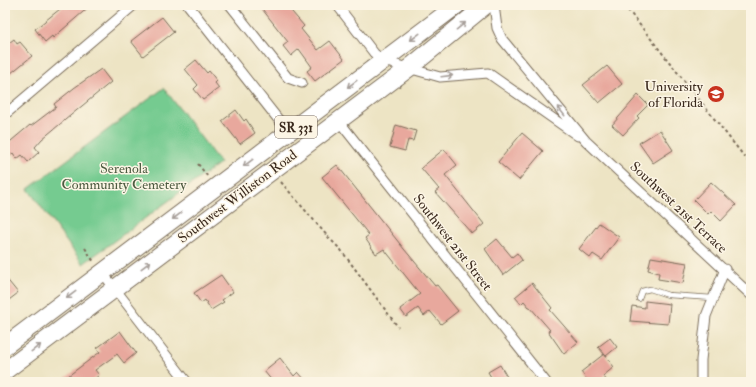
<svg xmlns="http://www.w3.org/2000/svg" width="756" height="387" font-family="'IM FELL Double Pica',serif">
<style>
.green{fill:#74cb90;stroke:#587a57}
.building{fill:#e8a89d}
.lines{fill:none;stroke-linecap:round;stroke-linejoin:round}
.lane-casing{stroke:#796b58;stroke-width:6}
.street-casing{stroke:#796b58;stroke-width:11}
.highway-casing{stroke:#796b58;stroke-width:19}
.path{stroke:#796b58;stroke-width:2;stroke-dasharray:3 3;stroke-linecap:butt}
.lane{stroke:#fff;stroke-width:4.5}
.street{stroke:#fff;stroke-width:9}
.highway{stroke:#fff;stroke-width:17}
.oneway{stroke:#a79f9a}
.labels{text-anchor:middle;stroke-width:3;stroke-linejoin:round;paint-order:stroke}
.shield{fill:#fcf5e5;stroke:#75675a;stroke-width:1}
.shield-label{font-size:13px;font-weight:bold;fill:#3b2a1e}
.poi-label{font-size:14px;fill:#3b2a1e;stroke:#fcf5e5;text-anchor:end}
.park-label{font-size:14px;fill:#4c5a40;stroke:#fcf5e5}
.street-label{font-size:14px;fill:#3b2a1e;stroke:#fcf5e5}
</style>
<rect width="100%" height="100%" fill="#fcf5e5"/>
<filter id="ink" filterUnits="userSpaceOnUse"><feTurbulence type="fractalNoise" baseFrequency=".025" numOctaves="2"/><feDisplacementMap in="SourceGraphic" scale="8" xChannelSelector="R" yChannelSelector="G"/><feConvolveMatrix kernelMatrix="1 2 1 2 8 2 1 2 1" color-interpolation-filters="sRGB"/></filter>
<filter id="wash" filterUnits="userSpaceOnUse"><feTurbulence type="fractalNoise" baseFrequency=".012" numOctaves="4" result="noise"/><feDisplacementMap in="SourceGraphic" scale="16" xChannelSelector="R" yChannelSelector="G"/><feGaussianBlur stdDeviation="0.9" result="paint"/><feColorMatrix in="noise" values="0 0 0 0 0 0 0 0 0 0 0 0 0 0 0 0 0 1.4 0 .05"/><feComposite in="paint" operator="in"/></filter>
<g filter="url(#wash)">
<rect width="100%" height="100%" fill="#ede4c4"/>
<!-- green -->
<path class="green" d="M164 88 220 163 83 264 28 189Z"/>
<g id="blocks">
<!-- building -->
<path class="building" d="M65 5H91L53 38 52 36 45 42 35 29Z
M259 5H286L304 26 301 29 318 50 330 41 344 59 315 81 307 71 312 67 299 49 291 56 283 46 288 42Z
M162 17 174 32 143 56 131 41Z
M14 39 17 44 20 42 32 56 5 78V46Z
M196 60 207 73 209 71 217 81 215 83 219 88 203 100 194 89 198 85 185 69Z
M607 66 622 84 599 103 583 85Z
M101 69 111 82 42 139 35 147 39 152 28 162 22 155 17 159 13 153 5 160V146L30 125 31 126 56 107 54 104 74 88Z
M638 95 648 105 637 116 639 118 623 135 612 125Z
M236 110 244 121 246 119 255 133 240 144 222 121Z
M396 125 416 131 413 141 408 140 405 151 390 147Z
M660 130 673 150 653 163 639 143Z
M522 133 543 151 519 180 498 162Z
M444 149 457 165 445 175 484 224 472 234 435 192 439 189 421 168Z
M337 165 404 249 435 286 437 285 458 311 441 324 430 311 424 316 418 308 406 317 400 309 420 294 384 249 376 254 365 238 369 235 322 177Z
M711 182 736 205 721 221 711 211 708 214 694 200Z
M599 223 619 237 602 260 593 254 590 258 579 249Z
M497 239 512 257 517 253 522 260 503 275 485 249Z
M651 257 687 263 683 283 658 279 659 273 648 270Z
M221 275 233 292 222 300 224 302 211 310 205 300 201 303 194 293Z
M5 277 18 293 5 303Z
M532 283 552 308 550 310 578 342 564 354 548 331 550 330 530 307H529L524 301 521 304 515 297Z
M645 301 670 304 668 324 630 321 632 306 645 308Z
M120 331 136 353 124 363 117 354 95 370 99 375 91 382H60L100 352 97 348Z
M610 338 617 347 606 356 598 347Z
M604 354 614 367 603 376 608 382H589L581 372Z
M280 358 294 376 298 372 307 382H273L264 371Z
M500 365 510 382H494L488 372Z"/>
</g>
</g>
<g filter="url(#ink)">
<use href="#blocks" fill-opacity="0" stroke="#796b58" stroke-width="1"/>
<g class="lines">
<!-- lane casing -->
<g class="lane-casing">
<path id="lane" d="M639 299 642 291 650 289 668 295 713 298"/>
</g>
<!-- street casing -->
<g class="street-casing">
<path id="street" d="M188 5 289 133
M230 5 288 78 302 83
M337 5 374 53 383 61 440 77 488 73 578 136
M494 5 497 28 502 39 586 141 751 295
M8 112 134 5
M338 120 546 382
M102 272 187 382
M701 382V360L706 316 725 269"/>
</g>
<!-- highway casing -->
<g class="highway-casing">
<path id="highway" d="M5 346 457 5
M5 371 409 68 486 5"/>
</g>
<!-- path -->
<path class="path" d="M624 5 751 165
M198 164 208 177
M281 182 329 238 341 250 398 327
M85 248 94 262"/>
<!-- lane -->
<use href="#lane" class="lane"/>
<!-- street -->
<use href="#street" class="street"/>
<!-- highway -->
<use href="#highway" class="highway"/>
</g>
<!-- one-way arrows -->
<defs><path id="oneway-shaft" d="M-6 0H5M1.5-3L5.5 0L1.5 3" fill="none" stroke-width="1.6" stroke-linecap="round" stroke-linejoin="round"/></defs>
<g class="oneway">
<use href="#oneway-shaft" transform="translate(461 26) rotate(-39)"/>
<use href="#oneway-shaft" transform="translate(415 37) rotate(143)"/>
<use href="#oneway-shaft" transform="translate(447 76) rotate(-7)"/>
<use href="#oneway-shaft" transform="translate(352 84) rotate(143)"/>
<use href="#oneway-shaft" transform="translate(561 111) rotate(-129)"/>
<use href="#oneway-shaft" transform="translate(248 163) rotate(143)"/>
<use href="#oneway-shaft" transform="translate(177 216) rotate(143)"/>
<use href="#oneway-shaft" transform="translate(146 265) rotate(-37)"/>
<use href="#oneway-shaft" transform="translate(71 295) rotate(143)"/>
<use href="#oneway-shaft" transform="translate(36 348) rotate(-37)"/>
</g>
</g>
<!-- icons -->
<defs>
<g id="university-disc" transform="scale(0.9)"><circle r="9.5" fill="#c8321e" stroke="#fcf5e5"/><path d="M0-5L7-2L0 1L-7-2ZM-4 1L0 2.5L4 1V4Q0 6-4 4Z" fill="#fff"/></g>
</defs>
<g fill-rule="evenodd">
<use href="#university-disc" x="716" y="94"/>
</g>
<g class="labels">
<!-- shield labels -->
<rect class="shield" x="275" y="116" width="42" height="22" rx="3"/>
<g class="shield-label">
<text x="296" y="132">SR 331</text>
</g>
<!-- poi labels -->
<g class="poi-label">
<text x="703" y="91">University<tspan x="703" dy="16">of Florida</tspan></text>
</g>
<!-- park labels -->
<g class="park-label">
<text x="124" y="173">Serenola<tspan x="124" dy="16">Community Cemetery</tspan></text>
</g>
<!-- street labels -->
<g class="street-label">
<text transform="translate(237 196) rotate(-37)" y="5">Southwest Williston Road</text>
<text transform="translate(679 207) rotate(43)" y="5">Southwest 21st Terrace</text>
<text transform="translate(453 242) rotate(52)" y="5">Southwest 21st Street</text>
</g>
</g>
<!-- margin -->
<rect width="756" height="387" fill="none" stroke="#fcf5e5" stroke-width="20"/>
</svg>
